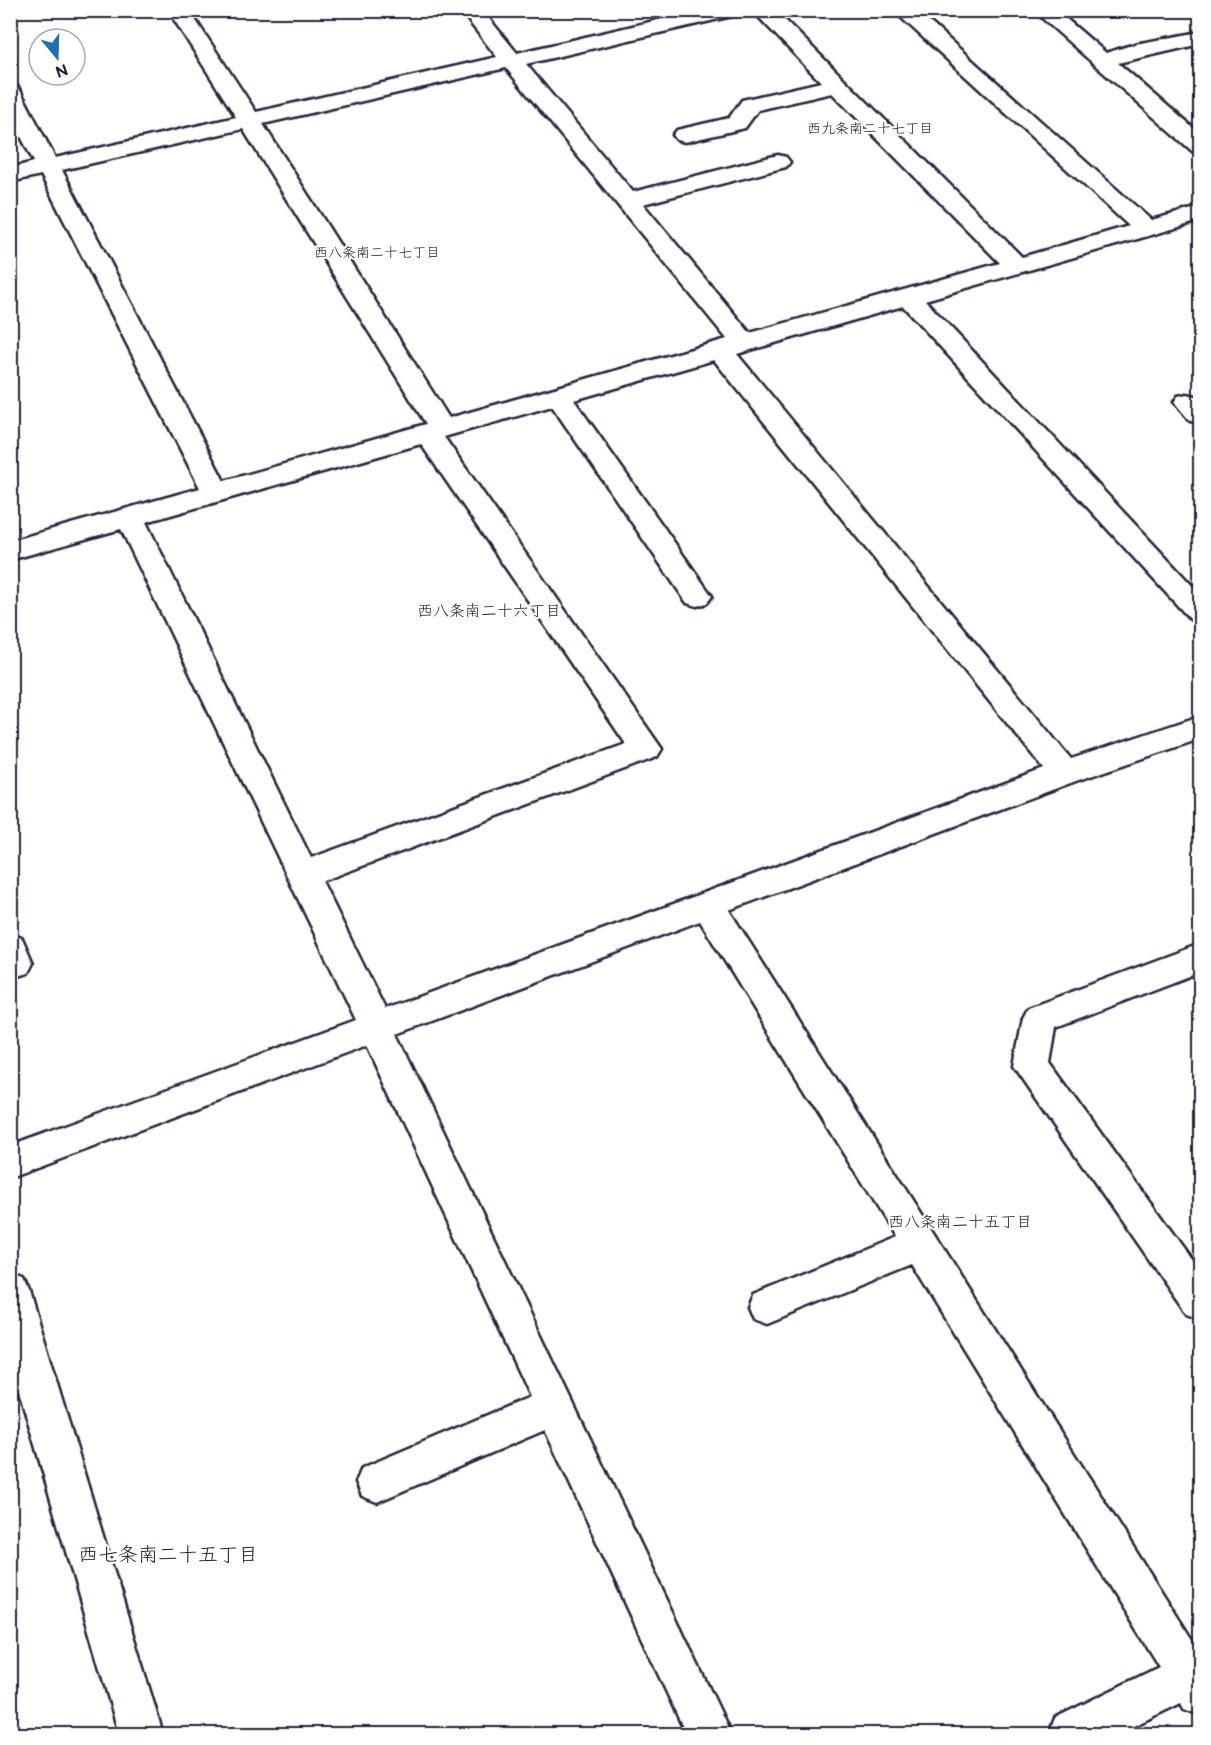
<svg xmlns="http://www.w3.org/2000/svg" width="1211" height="1745" font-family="'Balsamiq Sans','Klee One',sans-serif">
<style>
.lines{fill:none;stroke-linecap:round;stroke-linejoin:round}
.minor-casing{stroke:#22223b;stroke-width:5}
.minor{fill:#fff;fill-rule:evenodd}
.labels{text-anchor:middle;stroke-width:4.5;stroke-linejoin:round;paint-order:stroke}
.far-neighbourhood-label{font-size:14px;fill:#22223b;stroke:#fff}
.neighbourhood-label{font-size:16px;fill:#22223b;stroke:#fff}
.near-neighbourhood-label{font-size:20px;fill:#22223b;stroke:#fff}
</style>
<rect width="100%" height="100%" fill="#fff"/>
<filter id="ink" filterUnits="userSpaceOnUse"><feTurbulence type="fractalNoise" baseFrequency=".0167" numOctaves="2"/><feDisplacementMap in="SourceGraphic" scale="12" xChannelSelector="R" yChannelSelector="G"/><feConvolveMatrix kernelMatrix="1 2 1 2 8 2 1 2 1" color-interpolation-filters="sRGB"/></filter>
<g filter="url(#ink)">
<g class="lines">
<!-- minor casing -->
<g class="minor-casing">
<path id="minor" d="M168 10H189L256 112 497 57 460 10H482L517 53 701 10H742L740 15 732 16 526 64 633 192 778 155 786 157 790 162 786 167 643 204 750 333 1000 263 832 93 758 110 745 128 685 142 677 140 673 135 677 130 729 118 742 100 821 82 752 10H775L1022 257 1129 226 893 10H916L1151 220 1200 207V221L925 300 1200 594V622L1190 619 903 306 737 354 1071 759 1200 716V739L1076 781 729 910 1198 1649 1200 1648V1715L1184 1709 1181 1703 1117 1734H1049L1055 1718 1159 1667 912 1265 767 1324 753 1319 748 1307 753 1295 895 1237 700 921 397 1034 731 1734H686L545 1430 377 1502 362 1496 356 1482 362 1468 530 1397 367 1045 10 1178V1146L356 1020 121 529 10 560V541L200 488 41 175 10 182V168L34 162 10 115V85L18 87 21 92 55 158 236 117ZM506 68 727 339 449 418 263 124ZM243 129 426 424 224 481 62 170ZM714 360 1044 769 385 1009 322 881 657 757 662 749 444 437 552 406 687 603 697 606 707 603 712 596 707 589 574 400ZM421 444 626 744 311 858 146 522Z
M1033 10H1056L1106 53 1135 44 1200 32V44L1118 63 1200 134V153L1192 151Z
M1187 394 1196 396 1200 400V423L1190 421 1174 402 1178 396Z
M10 934 22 938 33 963 28 973 10 978Z
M1200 944V972L1056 1027 1050 1063 1200 1271V1319L1186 1314 1014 1066 1023 1018 1028 1008Z
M10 1274 24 1279 29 1291 163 1734H119L10 1359Z"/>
</g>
<!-- minor -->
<use href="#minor" class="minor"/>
</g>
</g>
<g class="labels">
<!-- far-neighbourhood labels -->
<g class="far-neighbourhood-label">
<text x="870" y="133">西九条南二十七丁目</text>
<text x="377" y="257">西八条南二十七丁目</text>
</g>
<!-- neighbourhood labels -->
<g class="neighbourhood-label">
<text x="489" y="616">西八条南二十六丁目</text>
<text x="960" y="1227">西八条南二十五丁目</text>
</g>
<!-- near-neighbourhood labels -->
<g class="near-neighbourhood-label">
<text x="168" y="1561">西七条南二十五丁目</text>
</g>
</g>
<!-- margin -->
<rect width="1211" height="1745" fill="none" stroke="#fff" stroke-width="36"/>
<rect x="18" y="18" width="1175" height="1709" fill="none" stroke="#22223b" stroke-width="2" filter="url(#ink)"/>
<!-- north arrow -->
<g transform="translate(57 57) rotate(161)"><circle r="28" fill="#ffffff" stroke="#a7a7b1" stroke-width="1.5"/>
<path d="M0-4.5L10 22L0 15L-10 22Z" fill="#1f6fb2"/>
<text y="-9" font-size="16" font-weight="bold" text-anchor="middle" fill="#22223b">N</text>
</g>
</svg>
